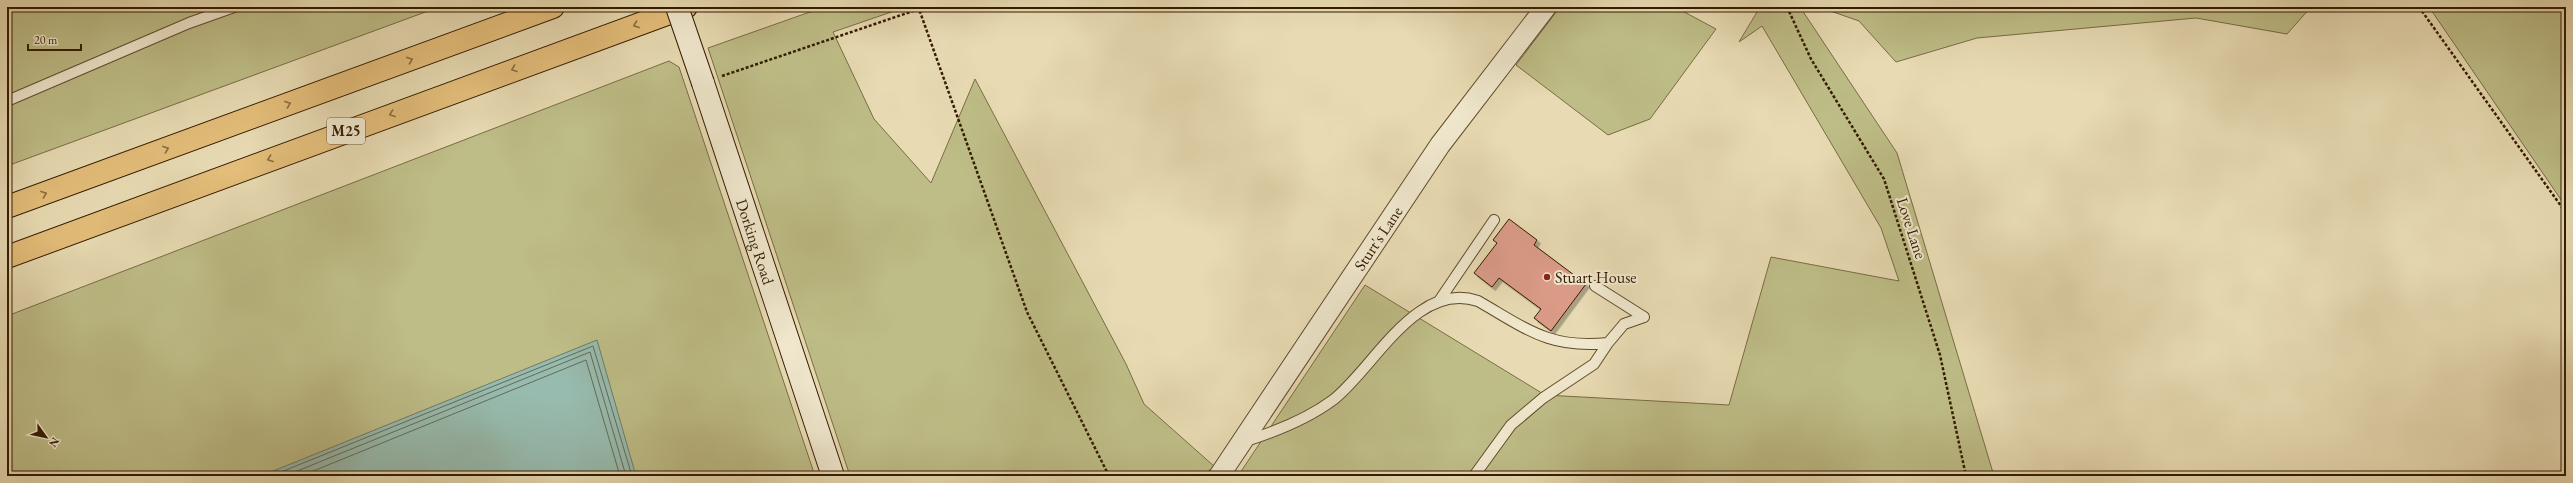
<svg xmlns="http://www.w3.org/2000/svg" width="2573" height="483" font-family="'EB Garamond',serif">
<style>
.green{fill:#bebd87;stroke:#796c44}
.water{fill:#97bbae;stroke:#6f7b68}
.lines{fill:none;stroke-linecap:round;stroke-linejoin:round}
.shore{stroke:#666a57;stroke-width:1}
.building{fill:#dc9c89;stroke:#341a00;filter:url(#shadow)}
.service-casing{stroke:#614a2d;stroke-width:12}
.minor-casing{stroke:#614a2d;stroke-width:22}
.secondary-casing{stroke:#341a00;stroke-width:24}
.motorway-casing{stroke:#341a00;stroke-width:24}
.path{stroke:#341a00;stroke-width:2.5;stroke-dasharray:3 2;stroke-linecap:butt}
.service{stroke:#f0e8ce;stroke-width:10}
.minor{stroke:#f0e8ce;stroke-width:20}
.secondary{stroke:#f0e8ce;stroke-width:22}
.motorway{stroke:#e4be7a;stroke-width:22}
.secondary-bridge-casing{stroke:#341a00;stroke-width:24;stroke-linecap:butt}
.secondary-bridge{stroke:#f0e8ce;stroke-width:22}
.oneway{stroke:#8c6c3d}
.poi-dot{fill:#8f2418;stroke:#f0e8ce;stroke-width:1.5}
.labels{text-anchor:middle;stroke-width:4;stroke-linejoin:round;paint-order:stroke}
.shield{fill:#f0e8ce;stroke:#6c583e;stroke-width:1}
.shield-label{font-size:15px;font-weight:bold;fill:#341a00}
.street-label{font-size:16px;fill:#341a00;stroke:#f0e8ce}
.poi-label{font-size:16px;fill:#341a00;stroke:#f0e8ce;text-anchor:start}
</style>
<defs>
<filter id="shadow"><feDropShadow dx="3.5" dy="3.5" stdDeviation="0" flood-color="#0004"/></filter>
</defs>
<rect width="100%" height="100%" fill="#e8dbb3"/>
<filter id="stains"><feTurbulence type="fractalNoise" baseFrequency=".005" numOctaves="4"/><feColorMatrix values="0 0 0 0 .2 0 0 0 0 .09 0 0 0 0 .02 0 0 0 .5 -.17"/></filter>
<radialGradient id="worn" r=".72"><stop offset=".6" stop-color="#630" stop-opacity="0"/><stop offset="1" stop-color="#630" stop-opacity=".3"/></radialGradient>
<!-- green -->
<path class="green" d="M7 7H439L7 166Z
M824 7H906L833 32 874 119 931 183 975 79 1126 364 1144 404 1215 467 1200 476H850L708 48Z
M1560 7H1675L1716 29 1650 119 1608 135 1516 65Z
M1760 7H1800L1897 153 1994 476H1238L1365 285 1545 395 1729 405 1771 257 1899 281 1881 228 1762 26 1739 42Z
M1819 7H2311L2287 34 2196 18 1977 38 1896 62 1859 21Z
M2429 7H2566V207Z
M669 61 679 67 815 476H7V316Z"/>
<!-- water -->
<path class="water" d="M597 340 636 476H261Z"/>
<g class="lines">
<!-- shore -->
<path class="shore" d="M271 476 593 346 632 476
M285 476 590 352 626 476
M301 476 586 360 620 476"/>
</g>
<!-- building -->
<path class="building" d="M1509 219 1537 240 1534 245 1586 284 1551 331 1534 318 1541 309 1499 278 1492 287 1474 273 1497 243 1493 240Z"/>
<g class="lines">
<!-- service casing -->
<g class="service-casing">
<path id="service" d="M7 101 189 23 234 7
M1595 286 1644 317
M1439 301 1494 220
M1243 442C1275 432 1306 420 1333 400 1374 368 1416 280 1478 301 1527 329 1549 349 1608 343L1624 324 1644 317
M1474 476 1511 425 1543 398 1594 364 1608 343"/>
</g>
<!-- minor casing -->
<g class="minor-casing">
<g id="minor">
<path id="s1" d="M1219 476 1440 145 1546 7"/>
</g>
</g>
<!-- secondary casing -->
<g class="secondary-casing">
<g id="secondary">
<path id="s2" d="M703 83 833 476"/>
</g>
</g>
<!-- motorway casing -->
<g class="motorway-casing">
<path id="motorway" d="M7 207 553 7
M7 257 686 7"/>
</g>
<!-- path -->
<path class="path" d="M1787 7 1811 59 1884 179 1940 355 1966 476
M1853 7 1976 10 2060 7
M2419 7 2566 213
M722 76 919 9 1027 312 1109 476"/>
<!-- service -->
<use href="#service" class="service"/>
<!-- minor -->
<use href="#minor" class="minor"/>
<!-- secondary -->
<use href="#secondary" class="secondary"/>
<!-- motorway -->
<use href="#motorway" class="motorway"/>
<!-- secondary-bridge casing -->
<g class="secondary-bridge-casing">
<path id="secondary-bridge" d="M677 7 703 83"/>
</g>
<!-- secondary-bridge -->
<use href="#secondary-bridge" class="secondary-bridge"/>
</g>
<!-- one-way arrows -->
<defs><path id="oneway-chevron" d="M-2-3.5L2.5 0L-2 3.5" fill="none" stroke-width="1.6" stroke-linecap="round" stroke-linejoin="round"/></defs>
<g class="oneway">
<use href="#oneway-chevron" transform="translate(636 25) rotate(160)"/>
<use href="#oneway-chevron" transform="translate(410 60) rotate(-20)"/>
<use href="#oneway-chevron" transform="translate(514 69) rotate(160)"/>
<use href="#oneway-chevron" transform="translate(288 104) rotate(-20)"/>
<use href="#oneway-chevron" transform="translate(392 114) rotate(160)"/>
<use href="#oneway-chevron" transform="translate(166 149) rotate(-20)"/>
<use href="#oneway-chevron" transform="translate(270 159) rotate(160)"/>
<use href="#oneway-chevron" transform="translate(44 194) rotate(-20)"/>
</g>
<!-- markers -->
<circle class="poi-dot" cx="1547" cy="277" r="4"/>
<g class="labels">
<!-- shield labels -->
<rect class="shield" x="327" y="118" width="38" height="26" rx="3"/>
<g class="shield-label">
<text x="346" y="136">M25</text>
</g>
<!-- street labels -->
<g class="street-label">
<text transform="translate(1912 228) rotate(72)" y="6">Love Lane</text>
<text dy="6" stroke="none"><textPath href="#s1" startOffset="286">Sturt's Lane</textPath></text>
<text dy="6" stroke="none"><textPath href="#s2" startOffset="167">Dorking Road</textPath></text>
</g>
<!-- poi labels -->
<g class="poi-label">
<text x="1555" y="283">Stuart House</text>
</g>
</g>
<!-- margin -->
<rect width="2573" height="483" fill="none" stroke="#e8dbb3" stroke-width="24"/>
<rect x="8" y="8" width="2557" height="467" fill="none" stroke="#341a00" stroke-width="2"/>
<rect x="12" y="12" width="2549" height="459" fill="none" stroke="#341a00"/>
<!-- north arrow -->
<g transform="translate(46 437) rotate(123)" stroke="#f0e8ce" stroke-width="3" paint-order="stroke">
<path d="M0-3L7 15L0 10L-7 15Z" fill="#341a00"/>
<text y="-6" font-size="11" font-weight="bold" text-anchor="middle" fill="#341a00">N</text>
</g>
<!-- scale -->
<path d="M28 44v6h53v-6" fill="none" stroke="#341a00" stroke-width="2"/>
<text x="34" y="44" font-size="12" fill="#341a00" stroke="#f0e8ce" stroke-width="3" paint-order="stroke">20 m</text>
<rect width="100%" height="100%" filter="url(#stains)"/>
<rect width="100%" height="100%" fill="url(#worn)"/>
</svg>
